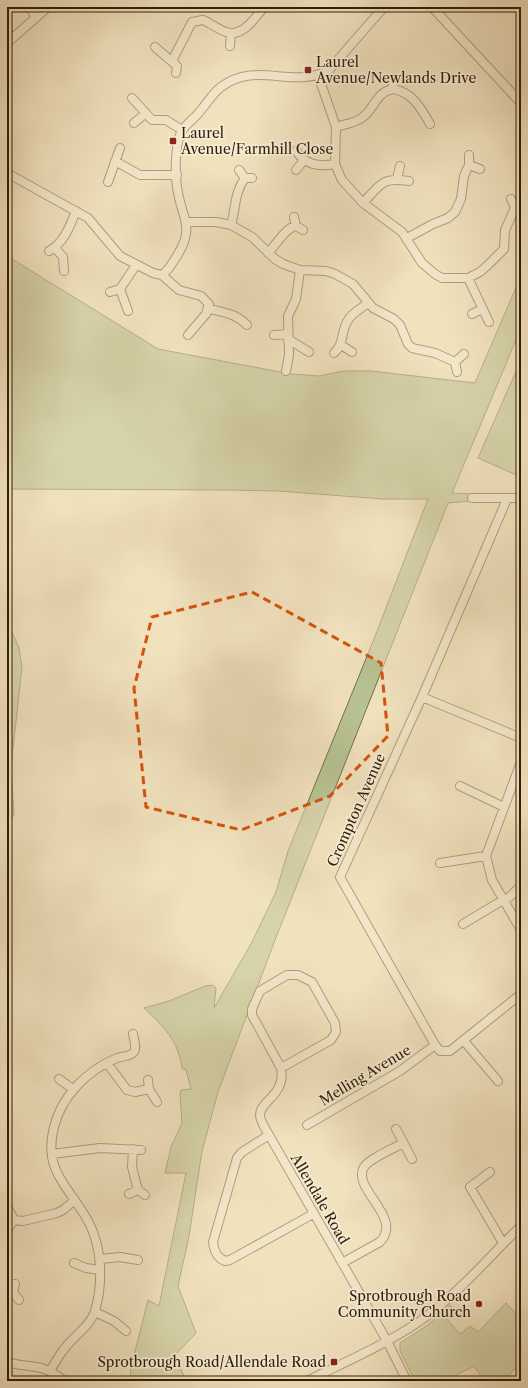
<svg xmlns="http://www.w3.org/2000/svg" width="528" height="1388" font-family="'Libre Caslon Text',serif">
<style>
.green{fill:#b8c393;stroke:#74704c}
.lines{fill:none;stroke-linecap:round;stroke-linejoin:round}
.minor-casing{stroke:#604e32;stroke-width:10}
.minor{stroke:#f6ecd5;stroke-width:8}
.rail{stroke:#2f1d04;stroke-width:2;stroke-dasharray:7 7;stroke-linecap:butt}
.marked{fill:none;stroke:#d6530b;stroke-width:3;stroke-dasharray:8 5;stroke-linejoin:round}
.poi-dot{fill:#8f2418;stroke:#f6ecd5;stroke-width:1.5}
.labels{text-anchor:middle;stroke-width:3.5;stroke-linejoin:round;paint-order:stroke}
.poi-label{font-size:14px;fill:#2f1d04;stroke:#f6ecd5;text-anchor:start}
.street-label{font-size:14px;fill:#2f1d04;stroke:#f6ecd5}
</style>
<rect width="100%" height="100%" fill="#f1e2be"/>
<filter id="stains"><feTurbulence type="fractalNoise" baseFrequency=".005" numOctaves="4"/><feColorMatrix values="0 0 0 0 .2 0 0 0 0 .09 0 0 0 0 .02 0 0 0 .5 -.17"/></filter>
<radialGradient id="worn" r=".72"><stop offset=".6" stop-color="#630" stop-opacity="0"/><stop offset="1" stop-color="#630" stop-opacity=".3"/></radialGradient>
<!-- green -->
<path class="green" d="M12 259 158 349 291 374 319 376 344 371H371L475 383 521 276V328L452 493 472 494 471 501 448 503 275 940 218 1092 202 1151 189 1236 178 1286 196 1333 175 1355 186 1381H130L131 1367 148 1300 159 1306 186 1173H165L171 1147 182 1123 180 1095 181 1090 191 1089 186 1070 182 1068C178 1040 164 1027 144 1008L169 1001 205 986 213 985 216 988 214 1008 251 944 276 892 288 851 374 639 428 499H383L278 491 228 490 7 489V265Z
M521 360V477L478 458Z
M7 627 12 632 19 648 22 667 11 767 14 814 7 827Z
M506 1303 521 1319V1362L504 1381H484L474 1366 445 1381H415L400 1351V1343L428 1325 450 1305 453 1308 446 1318 460 1334 470 1326 478 1332Z"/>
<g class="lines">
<!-- minor casing -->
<g class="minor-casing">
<path id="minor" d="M29 7 36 17
M432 7 521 103
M7 43 48 7
M230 46 231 33
M155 47 177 66 176 73
M172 61 192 22 203 20C211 23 217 29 226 32 242 38 255 18 264 7
M318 75 336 127 335 164 342 180 363 203 402 232 422 263 435 274 442 278H468L480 272 488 265 504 249 505 230 515 208
M393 89V78
M132 98 152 120H166L182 130
M134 123 146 113
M336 127C345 124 356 123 363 117 375 108 376 92 393 89 412 92 421 108 430 124
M296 151C306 165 318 167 335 164
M115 161 140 175H177
M469 165 480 169
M239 170 245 178H252
M296 170 304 160
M7 173 88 218 120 256 153 273 162 275 179 290 201 296 209 304 206 314 188 335
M397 179 400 166
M108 182 120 148
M511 199 515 208 521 211
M363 203C381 184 381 177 409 181
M294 217 296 226 303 230
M186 222H216L231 225 252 237 275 259 283 264 300 270 326 271 335 274 353 284 373 308 394 319 400 325 408 344 412 348 435 353 455 362
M231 225C236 208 234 193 245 178
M407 238 433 224 448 218 455 212 461 199 464 176 469 165V155
M55 248 63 257 64 271
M49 251C64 243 70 226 76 211
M268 253C276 245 286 227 296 226
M162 275C168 271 171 265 175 259 197 226 181 219 177 187 175 172 175 150 180 135 183 125 195 119 201 110 208 102 212 94 221 87 257 60 292 90 329 70L384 7
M468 278 489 322
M120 289 136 265
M110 292 120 289 128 311
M209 309C224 312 236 314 247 325
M472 314 482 309
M274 335 287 334
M288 339 309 352
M341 345 352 352
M334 353C344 345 341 332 347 322 351 313 361 309 368 303
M286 371 289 355 288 316 296 299 300 270
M457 372 455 362 464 354
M472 498H521
M507 499 422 697 340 877 435 1045 440 1051H450L521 994
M422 697 521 738
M521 762 486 856 492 880 521 930
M460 786 504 807
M440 863 486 856
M504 902 521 886
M463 924 503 900
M464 1041 498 1081
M107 1063 127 1090 135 1092 149 1089
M281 1068 331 1040 336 1032 335 1023 312 982 298 975H287L260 991 252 1009V1015L281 1068C286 1096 260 1100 260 1115 260 1121 266 1130 269 1135L387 1341 407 1381
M59 1079 73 1089
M148 1080 149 1089 157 1102
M307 1125 400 1071 435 1045
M396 1129 412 1159
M269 1135 242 1152 237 1158 213 1242C214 1251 217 1258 225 1261L230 1260 313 1214
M133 1149 132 1167 138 1190
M52 1154 100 1148 141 1150
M490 1172 470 1187 503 1243
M129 1194 138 1190 145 1195
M14 1220 23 1221 57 1213 63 1210 75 1200
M7 1230 14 1220 9 1210
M101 1259 120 1257 138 1260
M74 1263 86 1268 100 1270
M342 1263 380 1242C404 1217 351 1189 364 1167 370 1158 393 1149 403 1143
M15 1284 13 1292 19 1300
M95 1312 114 1321 126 1331
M7 1362C31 1369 42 1362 64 1381
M50 1371C55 1363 59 1355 65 1348 74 1336 91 1325 95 1311 103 1284 102 1249 90 1225 72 1188 42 1174 54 1127 62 1095 88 1070 117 1058 123 1056 129 1057 134 1052 137 1047 134 1040 133 1034
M307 1381C345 1362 385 1345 420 1321 458 1294 488 1258 521 1226"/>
</g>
<!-- minor -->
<use href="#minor" class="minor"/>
<!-- rail -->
<path class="rail" d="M515 1381 521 1373"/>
</g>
<!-- marked area -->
<path d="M0 0H528V1388H0ZM252 592 381 663 388 736 330 796 241 830 146 807 134 688 152 617Z" fill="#f1e2be" fill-opacity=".55" fill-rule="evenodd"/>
<path class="marked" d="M252 592 381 663 388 736 330 796 241 830 146 807 134 688 152 617Z"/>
<!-- markers -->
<g class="poi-dot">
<rect x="304" y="66" width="8" height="8" rx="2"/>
<rect x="169" y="137" width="8" height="8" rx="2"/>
<circle cx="479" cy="1304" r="4"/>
<rect x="330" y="1358" width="8" height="8" rx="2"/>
</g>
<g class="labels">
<!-- poi labels -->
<g class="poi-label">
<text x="316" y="67">Laurel<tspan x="316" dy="16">Avenue/Newlands Drive</tspan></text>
<text x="181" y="138">Laurel<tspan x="181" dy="16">Avenue/Farmhill Close</tspan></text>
<text x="471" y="1301" text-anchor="end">Sprotbrough Road<tspan x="471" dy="16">Community Church</tspan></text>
<text x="326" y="1367" text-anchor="end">Sprotbrough Road/Allendale Road</text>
</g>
<!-- street labels -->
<g class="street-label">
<text transform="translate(356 810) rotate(-66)" y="5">Crompton Avenue</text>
<text transform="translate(365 1075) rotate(-31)" y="5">Melling Avenue</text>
<text transform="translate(320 1199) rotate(60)" y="5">Allendale Road</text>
</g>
</g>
<!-- margin -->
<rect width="528" height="1388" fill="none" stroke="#f1e2be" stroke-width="24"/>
<rect x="8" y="8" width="512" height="1372" fill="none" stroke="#2f1d04" stroke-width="2"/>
<rect x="12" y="12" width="504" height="1364" fill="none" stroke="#2f1d04"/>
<rect width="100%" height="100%" filter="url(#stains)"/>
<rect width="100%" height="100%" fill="url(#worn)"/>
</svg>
